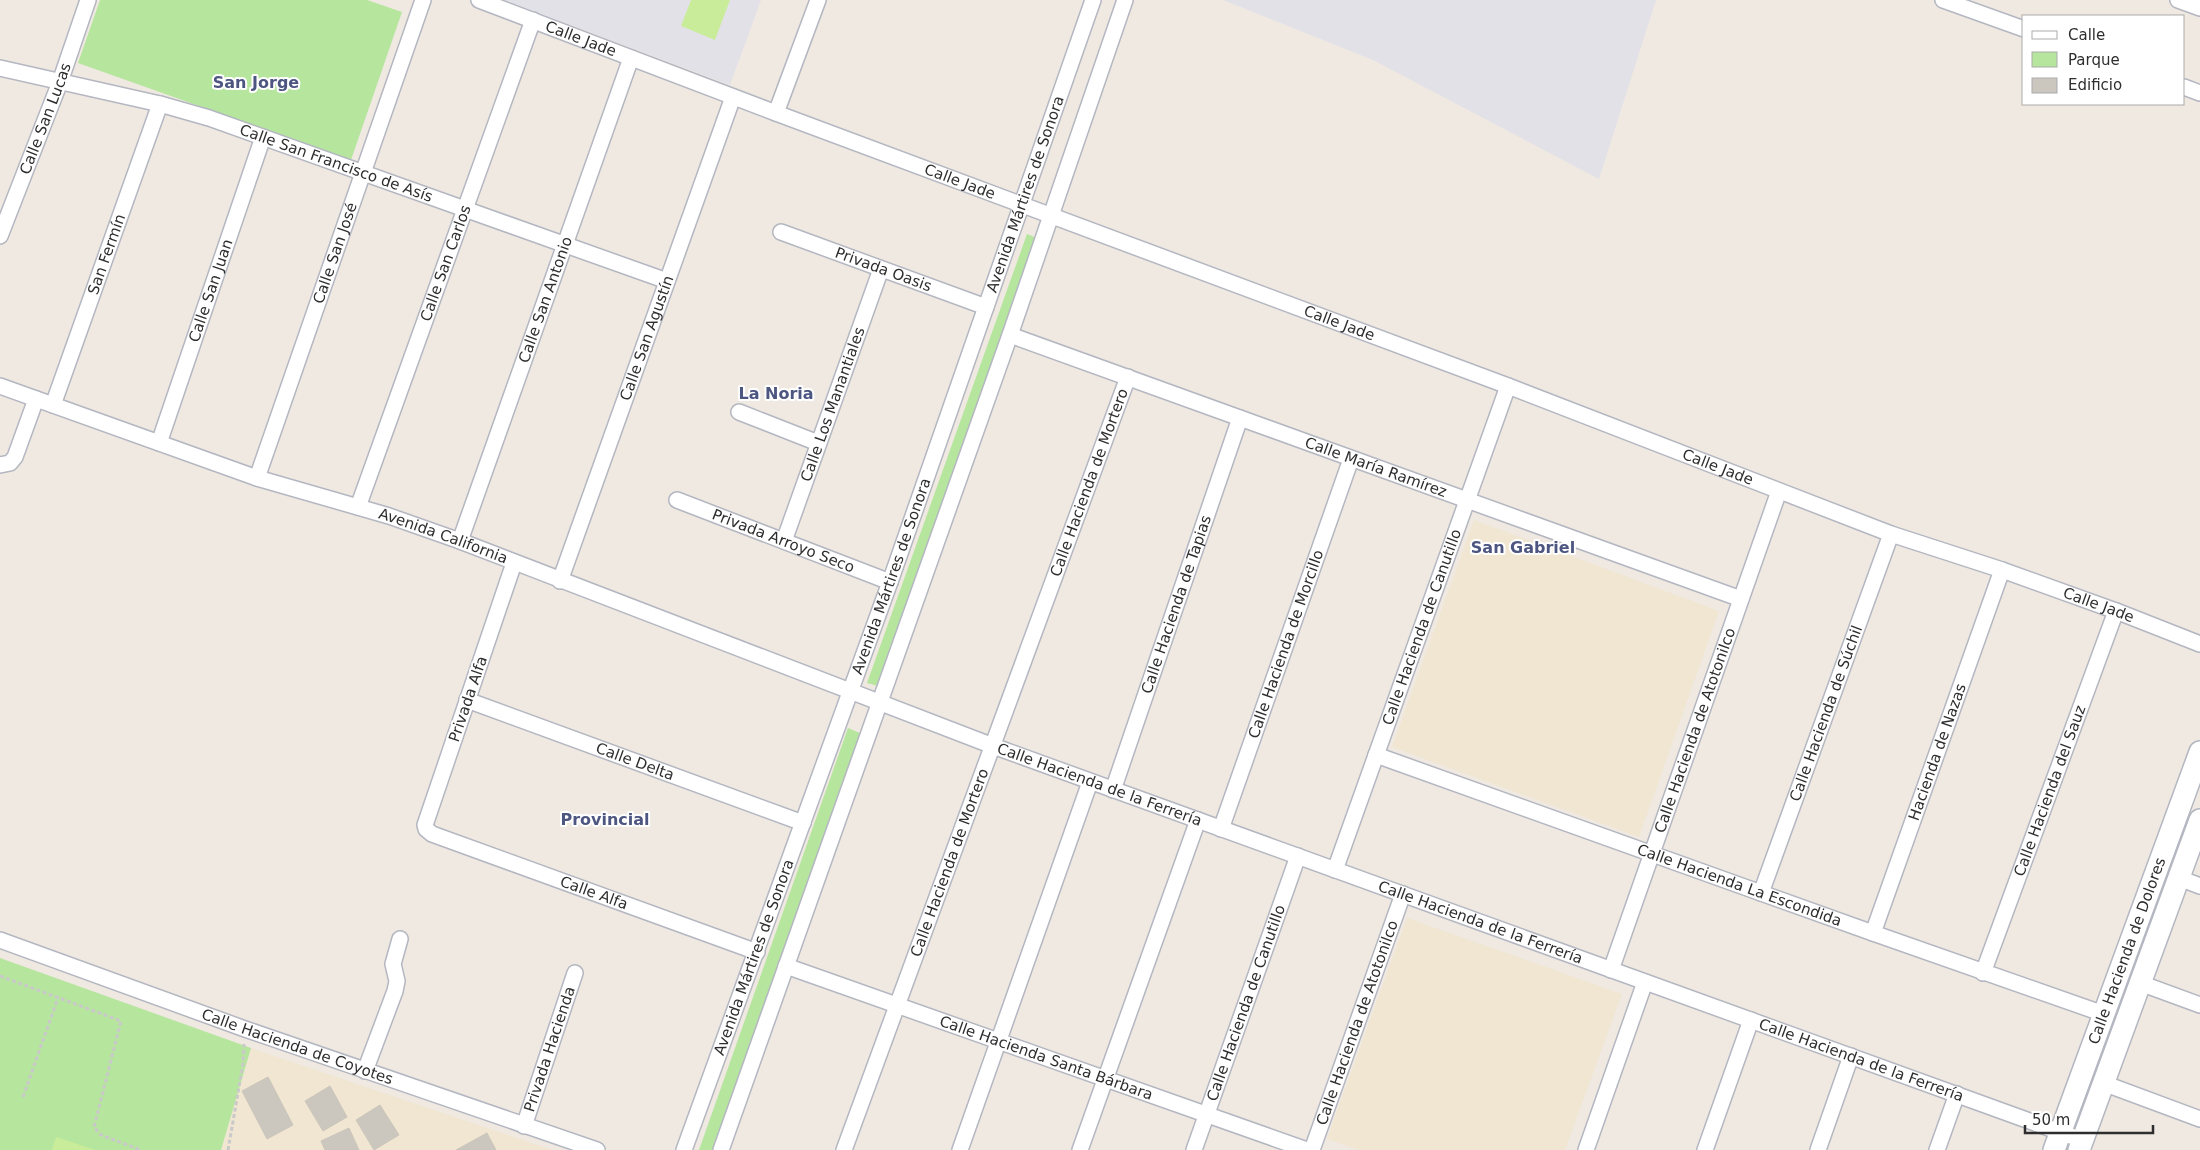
<svg xmlns="http://www.w3.org/2000/svg" width="2200" height="1150" font-family="'DejaVu Sans',sans-serif">
<style>
.industrial{fill:#e3e1e8}
.education{fill:#f0e6d1}
.green{fill:#b6e59e}
.pitch{fill:#c9ec9a}
.building{fill:#cbc7bf;stroke:#cbc5ba}
.lines{fill:none;stroke-linecap:round;stroke-linejoin:round}
.street-casing{stroke:#b4b7c1;stroke-width:18}
.secondary-casing{stroke:#b4b7c1;stroke-width:24}
.path{stroke:#c9c9c9;stroke-width:3;stroke-dasharray:4 2.5;stroke-linecap:butt}
.street{stroke:#fff;stroke-width:15}
.secondary{stroke:#fff;stroke-width:21}
.labels{text-anchor:middle;stroke-width:4;stroke-linejoin:round;paint-order:stroke}
.street-label{font-size:15px;fill:#2e2e2e;stroke:#fff}
.neighbourhood-label{font-size:16px;font-weight:bold;fill:#4d5680;stroke:#fff}
</style>
<rect width="100%" height="100%" fill="#efe9e1"/>
<!-- industrial -->
<path class="industrial" d="M504 0H761L730 85Z
M1223 0H1656L1599 179 1373 60Z"/>
<!-- education -->
<path class="education" d="M1474 520 1719 611 1639 837 1392 747Z
M1407 918 1622 994 1565 1150H1358L1327 1139Z
M251 1048 552 1150H221Z"/>
<!-- green -->
<path class="green" d="M100 0H367L402 12 351 160 78 63Z
M1027 234 1039 239 882 687 867 683Z
M848 728 862 734 714 1150H699Z
M0 958 251 1048 221 1150H0Z"/>
<!-- pitch -->
<path class="pitch" d="M691 0H730L715 40 681 26Z
M56 1137 95 1150H52Z"/>
<!-- building -->
<path class="building" d="M268 1077 293 1125 267 1139 242 1091Z
M330 1086 347 1117 323 1131 305 1101Z
M380 1105 399 1135 374 1150 356 1120Z
M349 1128 359 1150H325L321 1141Z
M487 1133 496 1150H456Z"/>
<g class="lines">
<!-- street casing -->
<g class="street-casing">
<g id="street">
<path id="s1" d="M479 0 776 113 1508 386 1891 534 2002 570 2116 611 2200 644"/>
<path d="M1943 0 2024 29"/>
<path d="M2178 0 2200 8"/>
<path id="s2" d="M0 68 160 104 209 118 667 281"/>
<path d="M2184 87 2200 93"/>
<path d="M776 113 818 0"/>
<path id="s3" d="M781 232 986 307"/>
<path id="s4" d="M0 236 60 82 88 0"/>
<path id="s5" d="M1010 335 1741 599"/>
<path id="s6" d="M0 386 257 478 389 516 460 541 993 746 2082 1140"/>
<path id="s7" d="M53 405 160 104"/>
<path d="M739 412 818 443"/>
<path id="s8" d="M159 443 263 137"/>
<path d="M0 465 10 463 15 457 36 399"/>
<path id="s9" d="M257 478 423 0"/>
<path id="s10" d="M677 500 890 582"/>
<path id="s11" d="M358 507 533 20"/>
<path id="s12" d="M460 541 631 58"/>
<path id="s13" d="M784 541 881 269"/>
<path id="s14" d="M514 563 425 825 426 829 432 834 757 952"/>
<path id="s15" d="M560 581 733 97"/>
<path id="s16" d="M467 700 803 823"/>
<path id="s17" d="M1376 755 1873 933 2104 1014"/>
<path id="s18" d="M1113 790 1240 418"/>
<path id="s19" d="M1221 829 1351 459"/>
<path id="s20" d="M1335 870 1508 386"/>
<path d="M2179 878 2200 886"/>
<path id="s21" d="M1761 893 1891 534"/>
<path id="s22" d="M1873 933 2002 570"/>
<path id="s23" d="M0 940 245 1029 597 1150"/>
<path id="s24" d="M786 966 1307 1150"/>
<path id="s25" d="M1611 970 1779 491"/>
<path id="s26" d="M1983 973 2116 611"/>
<path d="M2140 983 2200 1005"/>
<path d="M365 1071 395 991 397 981 393 964 400 939"/>
<path d="M2103 1083 2200 1119"/>
<path id="s27" d="M524 1126 575 973"/>
<path id="s28" d="M684 1150 890 582 1093 0"/>
<path d="M721 1150 1010 335 1125 0"/>
<path id="s29" d="M844 1150 1128 377"/>
<path d="M960 1150 1090 782"/>
<path d="M1080 1150 1198 820"/>
<path id="s30" d="M1194 1150 1298 856"/>
<path id="s31" d="M1312 1150 1403 894"/>
<path d="M1586 1150 1645 982"/>
<path d="M1705 1150 1751 1020"/>
<path d="M1818 1150 1851 1056"/>
<path d="M1937 1150 1957 1094"/>
</g>
</g>
<!-- secondary casing -->
<g class="secondary-casing">
<g id="secondary">
<path id="s32" d="M2054 1150 2200 752"/>
<path d="M2079 1150 2200 820"/>
</g>
</g>
<!-- path -->
<path class="path" d="M0 976 121 1021 94 1127 101 1135 141 1150
M23 1097 58 998
M228 1150 243 1064 244 1044"/>
<!-- street -->
<use href="#street" class="street"/>
<!-- secondary -->
<use href="#secondary" class="secondary"/>
</g>
<g class="labels">
<!-- street labels -->
<g class="street-label">
<text dy="5" stroke="none"><textPath href="#s1" startOffset="109">Calle Jade</textPath></text>
<text dy="5" stroke="none"><textPath href="#s4" startOffset="126">Calle San Lucas</textPath></text>
<text dy="5" stroke="none"><textPath href="#s2" startOffset="350">Calle San Francisco de Asís</textPath></text>
<text dy="5" stroke="none"><textPath href="#s1" startOffset="514">Calle Jade</textPath></text>
<text dy="5" stroke="none"><textPath href="#s28" startOffset="1015">Avenida Mártires de Sonora</textPath></text>
<text dy="5" stroke="none"><textPath href="#s9" startOffset="238">Calle San José</textPath></text>
<text dy="5" stroke="none"><textPath href="#s7" startOffset="160">San Fermín</textPath></text>
<text dy="5" stroke="none"><textPath href="#s11" startOffset="259">Calle San Carlos</textPath></text>
<text dy="5" stroke="none"><textPath href="#s3" startOffset="109">Privada Oasis</textPath></text>
<text dy="5" stroke="none"><textPath href="#s8" startOffset="161">Calle San Juan</textPath></text>
<text dy="5" stroke="none"><textPath href="#s12" startOffset="256">Calle San Antonio</textPath></text>
<text dy="5" stroke="none"><textPath href="#s1" startOffset="919">Calle Jade</textPath></text>
<text dy="5" stroke="none"><textPath href="#s15" startOffset="258">Calle San Agustín</textPath></text>
<text dy="5" stroke="none"><textPath href="#s13" startOffset="145">Calle Los Manantiales</textPath></text>
<text dy="5" stroke="none"><textPath href="#s1" startOffset="1324">Calle Jade</textPath></text>
<text dy="5" stroke="none"><textPath href="#s5" startOffset="389">Calle María Ramírez</textPath></text>
<text dy="5" stroke="none"><textPath href="#s29" startOffset="711">Calle Hacienda de Mortero</textPath></text>
<text dy="5" stroke="none"><textPath href="#s6" startOffset="468">Avenida California</textPath></text>
<text dy="5" stroke="none"><textPath href="#s10" startOffset="114">Privada Arroyo Seco</textPath></text>
<text dy="5" stroke="none"><textPath href="#s28" startOffset="610">Avenida Mártires de Sonora</textPath></text>
<text dy="5" stroke="none"><textPath href="#s18" startOffset="196">Calle Hacienda de Tapias</textPath></text>
<text dy="5" stroke="none"><textPath href="#s1" startOffset="1729">Calle Jade</textPath></text>
<text dy="5" stroke="none"><textPath href="#s20" startOffset="258">Calle Hacienda de Canutillo</textPath></text>
<text dy="5" stroke="none"><textPath href="#s19" startOffset="196">Calle Hacienda de Morcillo</textPath></text>
<text transform="translate(468 699) rotate(-71)" y="5">Privada Alfa</text>
<text dy="5" stroke="none"><textPath href="#s21" startOffset="191">Calle Hacienda de Súchil</textPath></text>
<text dy="5" stroke="none"><textPath href="#s25" startOffset="254">Calle Hacienda de Atotonilco</textPath></text>
<text dy="5" stroke="none"><textPath href="#s22" startOffset="192">Hacienda de Nazas</textPath></text>
<text dy="5" stroke="none"><textPath href="#s16" startOffset="179">Calle Delta</textPath></text>
<text dy="5" stroke="none"><textPath href="#s6" startOffset="1170">Calle Hacienda de la Ferrería</textPath></text>
<text dy="5" stroke="none"><textPath href="#s26" startOffset="194">Calle Hacienda del Sauz</textPath></text>
<text dy="5" stroke="none"><textPath href="#s29" startOffset="306">Calle Hacienda de Mortero</textPath></text>
<text dy="5" stroke="none"><textPath href="#s17" startOffset="386">Calle Hacienda La Escondida</textPath></text>
<text dy="5" stroke="none"><textPath href="#s14" startOffset="461">Calle Alfa</textPath></text>
<text dy="5" stroke="none"><textPath href="#s6" startOffset="1575">Calle Hacienda de la Ferrería</textPath></text>
<text dy="5" stroke="none"><textPath href="#s32" startOffset="212">Calle Hacienda de Dolores</textPath></text>
<text dy="5" stroke="none"><textPath href="#s28" startOffset="205">Avenida Mártires de Sonora</textPath></text>
<text dy="5" stroke="none"><textPath href="#s30" startOffset="156">Calle Hacienda de Canutillo</textPath></text>
<text dy="5" stroke="none"><textPath href="#s31" startOffset="135">Calle Hacienda de Atotonilco</textPath></text>
<text dy="5" stroke="none"><textPath href="#s23" startOffset="316">Calle Hacienda de Coyotes</textPath></text>
<text dy="5" stroke="none"><textPath href="#s27" startOffset="81">Privada Hacienda</textPath></text>
<text dy="5" stroke="none"><textPath href="#s24" startOffset="276">Calle Hacienda Santa Bárbara</textPath></text>
<text dy="5" stroke="none"><textPath href="#s6" startOffset="1980">Calle Hacienda de la Ferrería</textPath></text>
</g>
<!-- neighbourhood labels -->
<g class="neighbourhood-label">
<text x="256" y="88">San Jorge</text>
<text x="776" y="399">La Noria</text>
<text x="1523" y="553">San Gabriel</text>
<text x="605" y="825">Provincial</text>
</g>
</g>
<!-- legend -->
<rect x="2022" y="15" width="162" height="90" fill="#ffffff" stroke="#ababab"/>
<rect x="2032" y="31" width="25" height="8" fill="#ffffff" stroke="#ababab"/>
<text x="2068" y="40" font-size="15" fill="#2e2e2e">Calle</text>
<rect x="2032" y="52" width="25" height="15" fill="#b6e59e" stroke="#ababab"/>
<text x="2068" y="65" font-size="15" fill="#2e2e2e">Parque</text>
<rect x="2032" y="78" width="25" height="15" fill="#cbc7bf" stroke="#ababab"/>
<text x="2068" y="90" font-size="15" fill="#2e2e2e">Edificio</text>
<!-- scale -->
<path d="M2025 1125v8h128v-8" fill="none" stroke="#2e2e2e" stroke-width="2.5"/>
<text x="2032" y="1125" font-size="15" fill="#2e2e2e" stroke="#ffffff" stroke-width="4" paint-order="stroke">50 m</text>
</svg>
